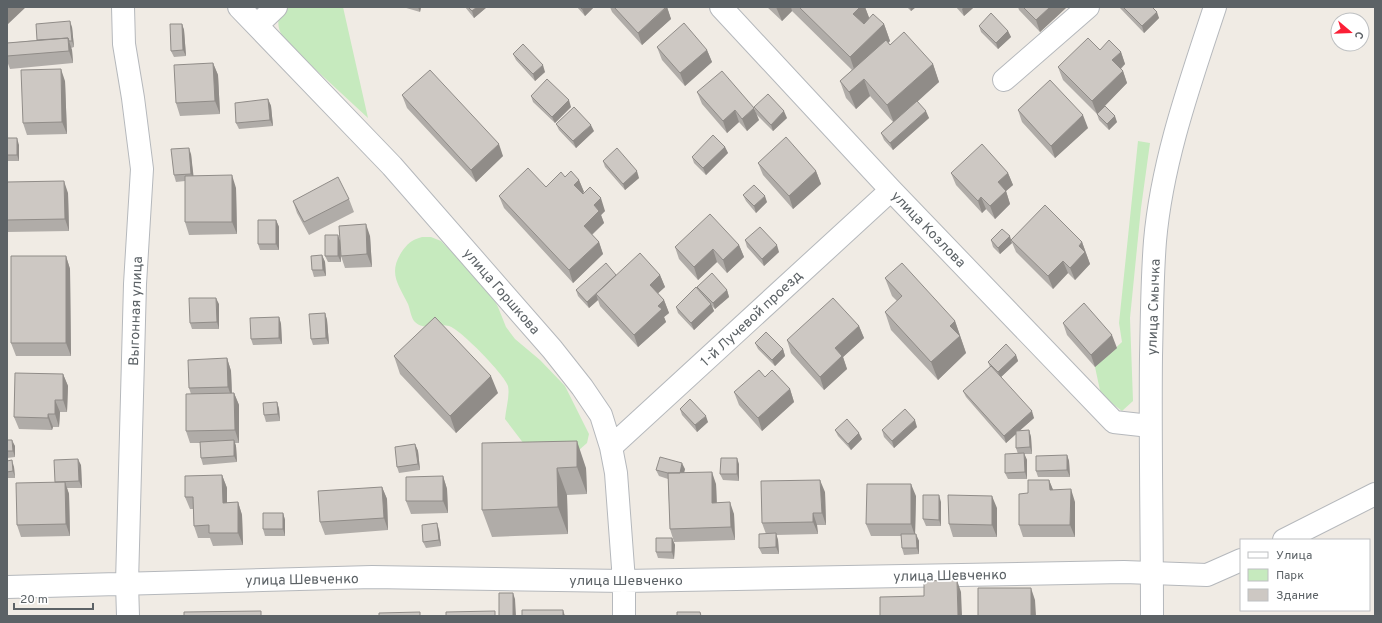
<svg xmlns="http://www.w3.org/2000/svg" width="1382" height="623" font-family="Overpass,sans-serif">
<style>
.green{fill:#c6eabe}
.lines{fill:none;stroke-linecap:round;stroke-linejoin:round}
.minor-casing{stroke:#b5b8bc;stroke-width:24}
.tertiary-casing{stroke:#b5b8bc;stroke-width:24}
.minor{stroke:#fff;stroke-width:22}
.tertiary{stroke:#fff;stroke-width:22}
.wall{fill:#b0aca8}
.shaded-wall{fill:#908c88}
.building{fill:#cdc8c3;stroke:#908c88}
.labels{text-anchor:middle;stroke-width:3.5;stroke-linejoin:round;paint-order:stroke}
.street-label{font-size:14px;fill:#5c6266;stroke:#fff}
</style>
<rect width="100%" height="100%" fill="#f0ebe4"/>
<!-- green -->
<path class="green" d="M285 7H343L368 118 286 42C277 28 275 21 285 7Z
M1138 141 1150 143 1141 208 1130 318 1133 401 1122 411 1101 395 1095 367 1122 342 1119 323Z
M422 237H431L441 241 457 257 491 294 498 307 506 327 515 339 540 360 565 386 589 434 587 443 579 450 524 444 505 419C506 408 510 396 508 386 505 375 460 329 449 326 437 323 424 332 414 321 411 317 410 309 408 304 399 285 388 274 401 253 407 244 411 240 422 237Z"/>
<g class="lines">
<!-- minor casing -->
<g class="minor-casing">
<path id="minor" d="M123 7 124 44 133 98 142 169 135 284 127 583 128 616
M239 7 392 166 552 349 582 387 601 415 611 447 616 473 624 581V616
M721 7 891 190 1114 422 1150 426
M257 25 276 7
M1004 80 1088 7
M611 447 891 190
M1284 540 1375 494
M7 587 372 577 624 581 1124 572 1207 575 1241 560"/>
</g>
<!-- tertiary casing -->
<g class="tertiary-casing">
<path id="tertiary" d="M1152 616C1152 529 1150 442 1151 356 1152 317 1152 279 1155 241 1162 161 1190 83 1215 7"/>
</g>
<!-- minor -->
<use href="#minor" class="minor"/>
<!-- tertiary -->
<use href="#tertiary" class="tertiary"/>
</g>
<!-- wall -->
<path class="wall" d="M403 7H421L420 12Z
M465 7H487L474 18Z
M577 7H594L585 16Z
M610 7H667L671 19 642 45 612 12Z
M767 7H865L869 18 884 24 890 41 888 43 890 45 933 64 939 82 917 101 929 118 893 150 884 140 881 133 893 122 870 96 856 109 846 98 840 81 852 70 792 11 782 21Z
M907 7H916L911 11Z
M956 7H972L973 8 964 16Z
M1018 7H1067L1040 32 1019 10Z
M1119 7H1152L1159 18 1144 33Z
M182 24 184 30 186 56 174 57 171 51Z
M979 26 1008 31 1011 37 998 49 981 32Z
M72 27 74 47 71 48 72 50 73 63 10 69 7 61V43L37 40Z
M657 47 707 50 712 62 685 86 662 60Z
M1100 50 1121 52 1125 64 1121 69 1123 71 1127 83 1097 114 1063 80 1058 67Z
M513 54 545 72 535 81 516 60Z
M213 63 218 75 220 114 180 116 176 103Z
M65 81 67 134 27 135 23 123Z
M697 92 759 120 747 131 739 122 727 133 702 104Z
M402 95 503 156 476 182 407 108Z
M531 96 571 107 555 123 533 102Z
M268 99 271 106 273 126 239 129 236 123Z
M754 107 787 118 773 131 756 114Z
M1018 110 1088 128 1055 158 1022 122Z
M1097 114 1117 122 1109 130 1099 120Z
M556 124 594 131 576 148 559 130Z
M7 138 19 145V161H7Z
M725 147 728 153 706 175 694 163 692 157Z
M191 154 193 176 236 188 237 234 189 235 185 222V181L176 182 174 175Z
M603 161 639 178 625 190 605 167Z
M758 163 816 171 821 184 793 209 763 175Z
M951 173H1008L1013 185 1006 191 1010 204 995 219 986 209 982 213 956 185Z
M565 177 579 180 584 192 582 194 605 211 601 215 604 223 592 235 599 242 603 254 573 283 504 208 499 196 546 187Z
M7 182 68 193 69 231 7 232Z
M743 195 767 202 756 213 746 201Z
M349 199 354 212 309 235 297 213 293 201Z
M276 220 279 227V250H260L258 244Z
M370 236 372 267 345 268 341 256V262H328L325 256 340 239Z
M745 240 779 252 764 266 747 247Z
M991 240 1012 243 1000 254 993 247Z
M1011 240 1082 242 1090 264 1075 280 1068 273 1053 289 1016 252Z
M739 245 744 257 727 273 717 262 698 280 679 259 675 247Z
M322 255 325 262 326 276 314 277 312 270Z
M66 256 70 269 71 356H16L11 343Z
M616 275H660L665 287 658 293 664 300 669 313 664 317 666 322 638 347 600 306 598 300 589 308 578 296 576 290Z
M885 278 955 321 966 353 938 380 891 330 885 312 897 301 892 296Z
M697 287 727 290 729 297 715 309 712 306 714 311 694 330 678 313 676 307 699 290Z
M219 304V329H192L190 323Z
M325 313 327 320 329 344 313 345 311 339Z
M279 317 281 324 282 344 253 345 251 339Z
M1063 323 1117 348 1095 367 1067 335Z
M859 326 864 338 843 357 847 369 824 390 791 353 787 340Z
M755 343 783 349 785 356 775 366 758 349Z
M1016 355 1018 361 1001 377 1034 418 1019 431 1029 430 1031 437 1032 454H1024L1027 460V479H1008L1005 473 1018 454 1016 448V434L1006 443 966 397 963 391 990 367 988 362Z
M394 356 498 393 456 433 400 374Z
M227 358 231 371 232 393H234L239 405V443H235L236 446 237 462 203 465 201 458 200 443H190L186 431 191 394 189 388Z
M63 374 68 386 67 412H60L59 427H53L52 430 19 429 14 417Z
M765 377 790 389 794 402 762 431 739 405 734 392Z
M277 402 279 409 280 421 266 422 264 415Z
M680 409 708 422 697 432 682 415Z
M917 427 894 448 884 437 882 430Z
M835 430 862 439 851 450 838 436Z
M7 440 15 446V457L7 458Z
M482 443 586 468 587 494 567 495 568 534 492 537 482 510Z
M415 444 418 451 420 470 399 473 397 467Z
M1067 455 1069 461 1070 477H1038L1036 471Z
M7 461 14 467 15 478H7Z
M739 464V481L723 480 720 474Z
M81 465 82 488H67L69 494 70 536 21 537 17 525 55 482Z
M685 469 684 473 716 484 717 503 734 514 735 540 674 542 670 529 668 479 659 476 656 470Z
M222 475 227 488V503L238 502 242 515 243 545 213 546 210 538H198L194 526 193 509H190L185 497Z
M443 476 447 489 448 513 411 514 406 501Z
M1049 480 1053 490 1075 502V537H1023L1019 525 1028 493Z
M382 487 387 499 388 530 325 535 320 522Z
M825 492 826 525H817L818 534 776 535 778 540 779 554H762L759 548 766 534 762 523Z
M916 496 915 534 919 541V554L904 555 902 548V536H871L866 524Z
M941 502V526H926L923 519Z
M997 508V537H953L949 524Z
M283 513 285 520V536H265L263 529Z
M439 530 441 546 426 548 423 542Z
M672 538 675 545 674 559 658 558 656 552Z"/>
<!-- shaded-wall -->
<path class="shaded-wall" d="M9 7H26L7 25V9Z
M418 7H421L420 12Z
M477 7H487L474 18 472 11Z
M585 7H594L585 16 582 9Z
M667 7 671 19 642 45 638 33Z
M776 7H791L792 11 782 21Z
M860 7H865L870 20 860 31 853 14Z
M910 7H916L911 11Z
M964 7H972L973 8 964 16 962 9Z
M1050 7H1067L1040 32 1036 20Z
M1157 12 1159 18 1144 33 1142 26Z
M70 21 72 27 74 47 72 41Z
M182 24 184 30 186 56 183 50Z
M884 24 890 41 856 75 850 57Z
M1008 31 1011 37 998 49 996 43Z
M68 38 72 50 73 63 69 51Z
M707 50 712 62 685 86 680 73Z
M1121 52 1125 64 1117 72 1112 60Z
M213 63 218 75 220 114 215 101Z
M933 64 939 82 894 123 887 105Z
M543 65 545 72 535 81 533 74Z
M61 69 65 81 67 134 62 122Z
M1123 71 1127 83 1097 114 1092 101Z
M864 79 870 96 856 109 849 92Z
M268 99 271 106 273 126 270 120Z
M569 100 571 107 555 123 552 117Z
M754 108 759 120 747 131 742 119Z
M735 110 739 122 727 133 723 121Z
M784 111 787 118 773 131 771 125Z
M926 111 929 118 893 150 890 143Z
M1083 115 1088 128 1055 158 1051 146Z
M1115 116 1117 122 1109 130 1107 124Z
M591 125 594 131 576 148 573 141Z
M17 138 19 145V161L17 155Z
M499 144 503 156 476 182 471 170Z
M725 147 728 153 706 175 703 168Z
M189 148 191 154 194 180 191 174Z
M637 171 639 178 625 190 623 184Z
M816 171 821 184 793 209 789 196Z
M1008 173 1013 185 1006 191 1010 204 995 219 990 206 998 182Z
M232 175 236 188 237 234 232 222Z
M579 180 584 192 578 197 574 185Z
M64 181 68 193 69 231 65 219Z
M765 196 767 202 756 213 754 206Z
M981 197 986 209 982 213 978 201Z
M601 198 605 211 601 215 604 223 588 238 584 226 594 205Z
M276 220 279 227V250L276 244Z
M366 224 370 236 372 267 367 254Z
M338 235 340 241 341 262 338 256Z
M1010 236 1012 243 1000 254 998 248Z
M599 242 603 254 573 283 569 270Z
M1082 242 1090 264 1075 280 1070 268 1079 246Z
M739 245 744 257 727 273 723 260Z
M777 245 779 252 764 266 762 259Z
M713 249 717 262 698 280 694 267Z
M322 255 325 262 326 276 323 270Z
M66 256 70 269 71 356 66 343Z
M1063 261 1068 273 1053 289 1048 276Z
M660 275 665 287 654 297 650 285Z
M727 290 729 297 715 309 713 303Z
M596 294 598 300 589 308 587 302Z
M216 298 219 304V329L217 322Z
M664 300 669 313 664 317 666 322 638 347 634 335 658 306Z
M711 304 714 311 694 330 691 323Z
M325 313 327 320 329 344 326 338Z
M279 317 281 324 282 344 279 338Z
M955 321 966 353 938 380 931 362 950 326Z
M859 326 864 338 843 357 847 369 824 390 820 377 835 348Z
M1112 335 1117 348 1095 367 1091 355Z
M783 349 785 356 775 366 772 360Z
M1016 355 1018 361 1000 378 998 372Z
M227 358 231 371 232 399 228 387Z
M63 374 68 386 67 412 63 400Z
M491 376 498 393 456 433 450 416Z
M790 389 794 402 762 431 758 418Z
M234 393 239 405V443L235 430Z
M55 400 60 412 59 427 55 414Z
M277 402 279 409 280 421 278 414Z
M1032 411 1034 418 1006 443 1004 436Z
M48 414 53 427 52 430 48 418Z
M706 416 708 422 697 432 695 425Z
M915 420 917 427 894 448 892 441Z
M1029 430 1031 437 1032 454 1030 447Z
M859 433 862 439 851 450 848 444Z
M12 440 15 446V457L13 451Z
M234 440 236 446 237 462 234 456Z
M577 441 586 468 587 494 577 467Z
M415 444 418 451 420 470 418 464Z
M1024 453 1027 460V479L1025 472Z
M1067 455 1069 461 1070 477 1067 470Z
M737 458 739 464V481L737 474Z
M78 459 81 465 82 488 79 481Z
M12 460 14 467 15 478 13 471Z
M682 463 685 469 681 483 679 476Z
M557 468 567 495 568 534 558 507Z
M712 472 716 484 717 515 712 503Z
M222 475 227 488V515L223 503Z
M443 476 447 489 448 513 443 501Z
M820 480 825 492 826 525 822 513Z
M1049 480 1054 492 1050 490Z
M65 482 69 494 70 536 66 524Z
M911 484 916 496 915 536 911 524Z
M382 487 387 499 388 530 384 518Z
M1071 489 1075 502V537L1070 525Z
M939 495 941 502V526L939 520Z
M992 496 997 508V537L992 525Z
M238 502 242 515 243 545 238 533Z
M730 502 734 514 735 540 731 527Z
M283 513 285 520V536L283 529Z
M813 513 817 525 818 534 813 522Z
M437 523 439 530 441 546 439 540Z
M776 533 778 540 779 554 776 547Z
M916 534 919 541V554L917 548Z
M672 538 675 545 674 559 672 552Z
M957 580 961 592 962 616H958Z
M1031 588 1035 600 1036 616H1031Z
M513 593 515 599 516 616H513Z
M563 610 565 616H563Z"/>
<!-- building -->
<path class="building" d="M468 7H477L472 11Z
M580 7H585L582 9Z
M614 7H666L638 33Z
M799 7H860L853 14 864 24 873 14 884 24 850 57Z
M1023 7H1050L1036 20Z
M1123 7H1152L1157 12 1142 26Z
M991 13 1008 31 996 43 979 26Z
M70 21 72 41H69L68 38 37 40 36 24Z
M684 23 707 50 680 73 657 47Z
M170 24H182L183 50 171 51Z
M904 32 933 64 887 105 864 79 849 92 840 81 886 40 890 45Z
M68 38 69 51 7 56V43Z
M1088 38 1100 50 1109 40 1121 52 1112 60 1123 71 1092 101 1058 67Z
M523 44 543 65 533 74 513 54Z
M213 63 215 101 176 103 174 65Z
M61 69 62 122 23 123 21 70Z
M430 70 499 144 471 170 402 95Z
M722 71 754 108 742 119 735 110 723 121 697 92Z
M547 79 569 100 552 117 531 96Z
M1050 80 1083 115 1051 146 1018 110Z
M768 94 784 111 771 125 754 107Z
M268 99 270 120 236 123 235 103Z
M917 101 926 111 890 143 881 133Z
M1105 106 1115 116 1107 124 1097 114Z
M574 107 591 125 573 141 556 124Z
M713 135 725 147 703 168 692 157Z
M786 137 816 171 789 196 758 163Z
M7 138H17V155H7Z
M982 144 1008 173 998 182 1006 191 990 206 981 197 978 201 951 173Z
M189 148 191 174 174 175 171 149Z
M617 148 637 171 623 184 603 161Z
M528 168 546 187 561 172 565 177 571 171 579 180 574 185 583 194 590 187 601 198 594 205 599 211 584 226 599 242 569 270 499 196Z
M232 175V222H185V176Z
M338 177 349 199 304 222 293 201Z
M64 181 65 219 7 220V182Z
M754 185 765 196 754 206 743 195Z
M1045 205 1082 242 1079 246 1085 252 1070 268 1063 261 1048 276 1011 240Z
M710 214 739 245 723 260 713 249 694 267 675 247Z
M258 220H276V244H258Z
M366 224 367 254 341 256 339 226Z
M760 227 777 245 762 259 745 240Z
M1002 229 1010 236 998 248 991 240Z
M325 235H338V256H325Z
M640 253 660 275 650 285 664 300 658 306 662 309 634 335 596 294Z
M322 255 323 270H312L311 256Z
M11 256H66V343H11Z
M606 263 616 275 587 302 576 290Z
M902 263 955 321 950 326 960 336 931 362 885 312 902 296 885 278Z
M712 273 727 290 713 303 697 287Z
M696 287 711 304 691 323 676 307Z
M189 298H216L217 322 190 323Z
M833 298 859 326 835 348 842 356 820 377 787 340Z
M1084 303 1112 335 1091 355 1063 323Z
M325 313 326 338 311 339 309 314Z
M279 317V338L251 339 250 318Z
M435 317 491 376 450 416 394 356Z
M766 332 783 349 772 360 755 343Z
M1006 344 1016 355 998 372 988 362Z
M227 358 228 387 189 388 188 360Z
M991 366 1032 411 1004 436 963 391Z
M759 370 765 377 772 370 790 389 758 418 734 392Z
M15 373 63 374V400H55V414H48V418L14 417Z
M234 393 235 430 186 431V394Z
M690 399 706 416 695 425 680 409Z
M277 402 278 414 264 415 263 403Z
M905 409 915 420 892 441 882 430Z
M847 419 859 433 848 444 835 430Z
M1029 430 1030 447 1016 448V431Z
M7 440H12L13 451H7Z
M234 440V456L201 458 200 442Z
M577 441V467L557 468 558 507 482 510V443Z
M415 444 418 464 397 467 395 447Z
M1024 453 1025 472 1005 473V454Z
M1067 455V470L1036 471V456Z
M660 457 682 463 680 473H668L656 470Z
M721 458H737V474H720Z
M78 459 79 481 55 482 54 460Z
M12 460 13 471 7 472V461Z
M712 472V503L730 502 731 527 670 529 668 473Z
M222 475 223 503 238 502V533H209V525L194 526 193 497H185V476Z
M443 476V501H406V477Z
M820 480 822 513H813V522L762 523 761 481Z
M1028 480H1049L1050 490 1071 489 1070 525H1019V494L1028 493Z
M65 482 66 524 17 525 16 483Z
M867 484H911V524H866Z
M382 487 384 518 320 522 318 491Z
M923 495H939V520L923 519Z
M948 495 992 496V525L949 524Z
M263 513H283V529H263Z
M437 523 439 540 423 542 422 525Z
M776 533V547L759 548V534Z
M901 534H916L917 548H902Z
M656 538H672V552H656Z
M957 580 958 616H880V597L924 596V581Z
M978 588H1031V616H978Z
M499 593H513V616H499Z
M522 610H563V616H522Z
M261 611V616H184V612Z
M495 611V616H446V612Z
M420 612V616H379V613Z
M677 612H700L701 616H677Z"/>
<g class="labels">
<!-- street labels -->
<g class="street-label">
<text transform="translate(929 229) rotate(46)" y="5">улица Козлова</text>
<text transform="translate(502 291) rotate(49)" y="5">улица Горшкова</text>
<text transform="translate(1153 307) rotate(-88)" y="5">улица Смычка</text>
<text transform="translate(135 311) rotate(-88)" y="5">Выгонная улица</text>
<text transform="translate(751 318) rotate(-43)" y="5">1-й Лучевой проезд</text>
<text transform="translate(950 575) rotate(-1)" y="5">улица Шевченко</text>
<text transform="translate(302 579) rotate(-1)" y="5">улица Шевченко</text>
<text x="626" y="585">улица Шевченко</text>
</g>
</g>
<!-- border -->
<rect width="1382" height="623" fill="none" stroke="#5c6266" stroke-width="16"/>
<!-- legend -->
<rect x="1240" y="539" width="130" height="72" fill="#ffffff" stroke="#bec0c2"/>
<rect x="1248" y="552" width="20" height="6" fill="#ffffff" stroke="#bec0c2"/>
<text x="1276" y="559" font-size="12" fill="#5c6266">Улица</text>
<rect x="1248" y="569" width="20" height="12" fill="#c6eabe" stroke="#bec0c2"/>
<text x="1276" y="579" font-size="12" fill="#5c6266">Парк</text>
<rect x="1248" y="589" width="20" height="12" fill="#cdc8c3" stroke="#bec0c2"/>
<text x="1276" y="599" font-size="12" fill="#5c6266">Здание</text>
<!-- north arrow -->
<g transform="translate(1350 32) rotate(109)"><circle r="19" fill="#ffffff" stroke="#bec0c2"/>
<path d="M0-3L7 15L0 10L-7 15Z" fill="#fb1f36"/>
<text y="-6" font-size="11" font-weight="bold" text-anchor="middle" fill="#5c6266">С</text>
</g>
<!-- scale -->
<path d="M14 603v6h79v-6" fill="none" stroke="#5c6266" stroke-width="2"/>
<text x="20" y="603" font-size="12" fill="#5c6266" stroke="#ffffff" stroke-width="3" paint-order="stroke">20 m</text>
</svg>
